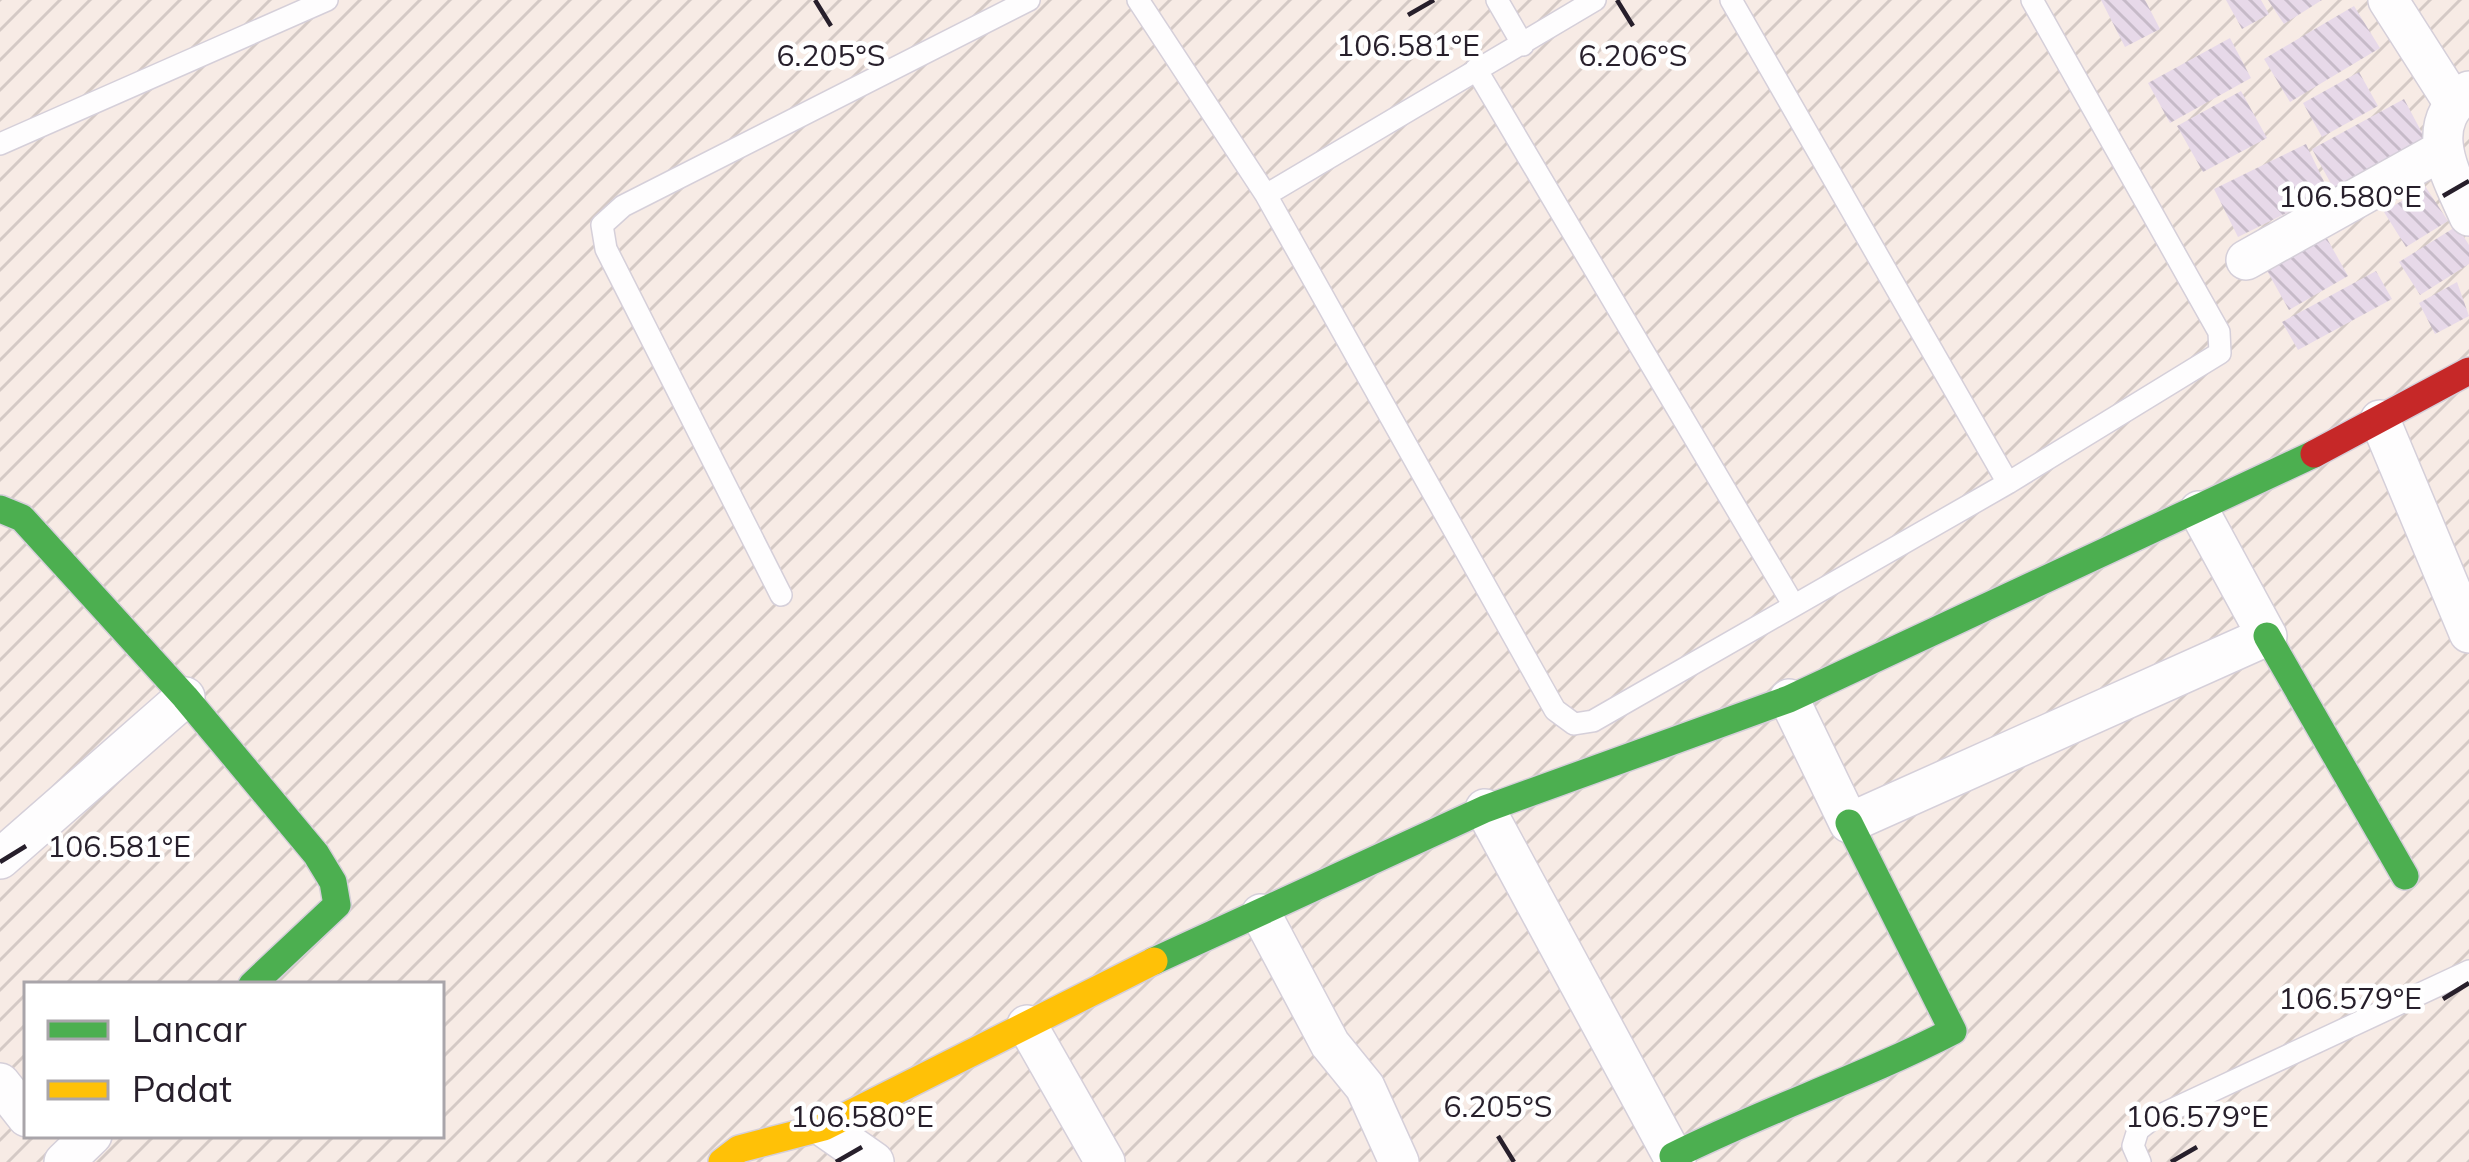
<svg xmlns="http://www.w3.org/2000/svg" width="2469" height="1162" font-family="Mulish,sans-serif">
<style>
.industrial{fill:url(#industrial-furrows);fill-rule:evenodd}
.building{fill:url(#building-back-hatch)}
.lines{fill:none;stroke-linecap:round;stroke-linejoin:round}
.lane-casing{stroke:#d5cfd9;stroke-width:24}
.street-casing{stroke:#d5cfd9;stroke-width:42}
.fast-casing{stroke:#d5cfd9;stroke-width:30}
.slow-casing{stroke:#d5cfd9;stroke-width:30}
.jam-casing{stroke:#d5cfd9;stroke-width:30}
.lane{stroke:#fefdfe;stroke-width:21}
.street{stroke:#fefdfe;stroke-width:39}
.fast{stroke:#4caf50;stroke-width:27}
.slow{stroke:#ffc107;stroke-width:27}
.jam{stroke:#c62828;stroke-width:27}
.ticks{fill:none;stroke:#271f2b;stroke-width:4.5}
.ticks-label{font-size:30px;text-anchor:middle;fill:#271f2b;stroke:#fff;stroke-width:9;stroke-linejoin:round;paint-order:stroke}
</style>
<defs>
<pattern id="industrial-furrows" width="10" height="10" patternUnits="userSpaceOnUse" patternTransform="scale(3)"><rect width="10" height="10" fill="#f7ebe5"/><path d="M-1 1l2-2M0 10L10 0M9 11l2-2" fill="none" stroke="#d4c9c5"/></pattern>
<pattern id="building-back-hatch" width="6" height="6" patternUnits="userSpaceOnUse" patternTransform="scale(3)"><rect width="6" height="6" fill="#e7d9e9"/><path d="M-1 5l2 2M0 0l6 6M5-1l2 2" fill="none" stroke="#c6bac8"/></pattern>
</defs>
<rect width="100%" height="100%" fill="#f7f2fa"/>
<!-- industrial -->
<path class="industrial" d="M0 0H2469V1162H0ZM27 985H441V1135H27Z"/>
<!-- building -->
<path class="building" d="M2101 0H2145L2160 29 2125 47Z
M2226 0H2261L2269 14 2242 29Z
M2268 0H2322L2284 24Z
M2354 6 2380 48 2290 102 2264 59Z
M2230 38 2251 78 2170 123 2148 83Z
M2359 72 2378 106 2322 137 2303 103Z
M2241 91 2267 138 2203 172 2177 126Z
M2404 99 2428 144 2336 193 2312 149Z
M2306 144 2329 192 2238 237 2214 189Z
M2425 186 2448 221 2406 247 2384 212Z
M2457 226 2469 245V264L2420 295 2399 262Z
M2325 235 2348 276 2289 310 2266 269Z
M2376 271 2392 299 2298 350 2282 322Z
M2457 282 2469 316 2435 334 2419 303Z"/>
<g class="lines">
<!-- lane casing -->
<g class="lane-casing">
<path id="lane" d="M1138 0 1266 195 1555 710 1574 724 1593 721 2008 483 2220 353 2219 332 2032 0
M1497 0 1523 45
M1731 0 2008 483
M1476 69 1793 604
M0 144 327 0
M1266 195 1595 0
M781 595 606 249 602 225 623 206 1029 0
M2140 1162 2133 1146 2138 1130 2152 1119 2469 971"/>
</g>
<!-- street casing -->
<g class="street-casing">
<path id="street" d="M2388 0 2453 102
M2469 91C2421 125 2450 173 2469 216
M2246 260 2441 151
M2380 420 2469 633
M1789 699 1849 823 2267 636 2199 511
M1485 809 1676 1162
M0 859 185 697
M1261 914 1330 1044 1365 1087 1399 1162
M1027 1025 1105 1162
M0 1083 27 1117
M824 1127 874 1162
M64 1162 92 1135"/>
</g>
<!-- fast casing -->
<g class="fast-casing">
<path id="fast" d="M0 509 22 518 185 697 316 854 333 882 337 905 252 985
M2267 636 2405 876
M1154 961 1485 809 1789 699 2314 454
M1673 1156C1765 1110 1862 1078 1953 1031L1849 823"/>
</g>
<!-- slow casing -->
<g class="slow-casing">
<path id="slow" d="M722 1162 739 1149 824 1127 1154 961"/>
</g>
<!-- jam casing -->
<g class="jam-casing">
<path id="jam" d="M2314 454 2469 371"/>
</g>
<!-- lane -->
<use href="#lane" class="lane"/>
<!-- street -->
<use href="#street" class="street"/>
<!-- fast -->
<use href="#fast" class="fast"/>
<!-- slow -->
<use href="#slow" class="slow"/>
<!-- jam -->
<use href="#jam" class="jam"/>
</g>
<!-- ticks -->
<path class="ticks" d="M815 0 831 26M1617 0 1633 26M1408 15 1434 0M2443 196 2469 181M0 862 26 846M2443 999 2469 983M1498 1136 1514 1162M836 1162 862 1147M2171 1162 2197 1147"/>
<g class="ticks-label">
<text x="1408" y="56">106.581°E</text>
<text x="831" y="66">6.205°S</text>
<text x="1633" y="66">6.206°S</text>
<text x="2350" y="207">106.580°E</text>
<text x="119" y="857">106.581°E</text>
<text x="2350" y="1009">106.579°E</text>
<text x="1498" y="1117">6.205°S</text>
<text x="862" y="1127">106.580°E</text>
<text x="2197" y="1127">106.579°E</text>
</g>
<!-- legend -->
<rect x="24" y="982" width="420" height="156" fill="#ffffff" stroke="#a9a5aa" stroke-width="3"/>
<rect x="48" y="1021" width="60" height="18" fill="#4caf50" stroke="#a9a5aa" stroke-width="3"/>
<text x="132" y="1042" font-size="36" fill="#271f2b">Lancar</text>
<rect x="48" y="1081" width="60" height="18" fill="#ffc107" stroke="#a9a5aa" stroke-width="3"/>
<text x="132" y="1102" font-size="36" fill="#271f2b">Padat</text>
</svg>
